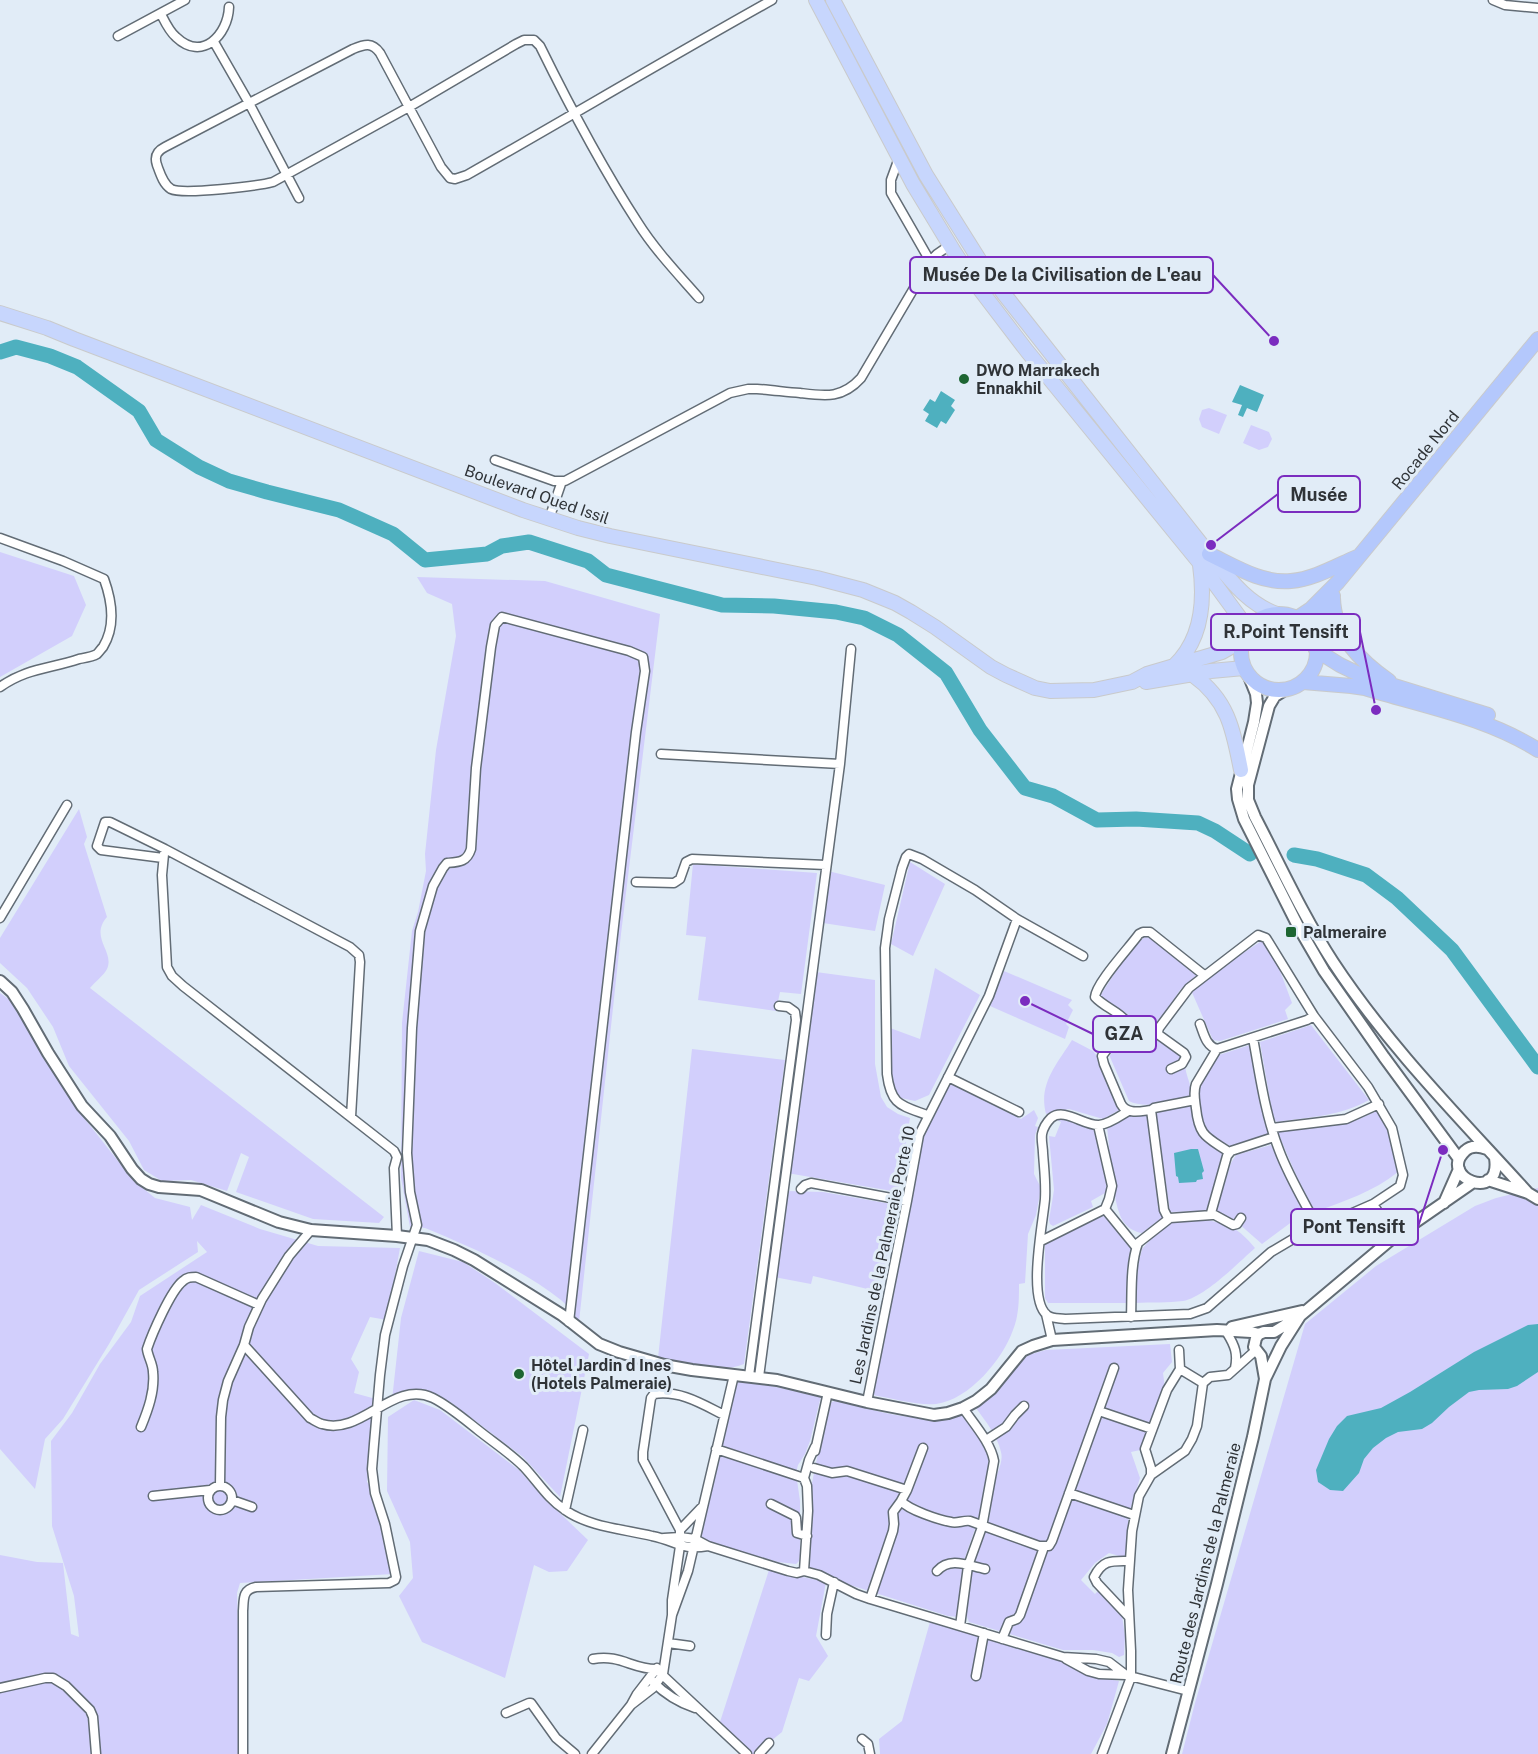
<svg xmlns="http://www.w3.org/2000/svg" width="1538" height="1754" font-family="'Public Sans',sans-serif">
<style>
.green{fill:#d2cffc}
.water{fill:#4eb0bf}
.lines{fill:none;stroke-linecap:round;stroke-linejoin:round}
.river{stroke:#4eb0bf;stroke-width:15}
.minor-casing{stroke:#626c75;stroke-width:11}
.tertiary-casing{stroke:#626c75;stroke-width:14}
.primary-casing{stroke:#c9cacb;stroke-width:16}
.trunk-casing{stroke:#c9cacb;stroke-width:16}
.minor{stroke:#fff;stroke-width:8}
.tertiary{stroke:#fff;stroke-width:10}
.primary{stroke:#c7d6fd;stroke-width:14}
.trunk{stroke:#b4c8fc;stroke-width:14}
.poi-dot{fill:#1d6532;stroke:#e1ecf7;stroke-width:2}
.labels{text-anchor:middle;stroke-width:6;stroke-linejoin:round;paint-order:stroke}
.poi-label{font-size:16px;font-weight:bold;fill:#2f3337;stroke:#e1ecf7;text-anchor:start}
.street-label{font-size:16px;fill:#2f3337;stroke:#e1ecf7}
.leader{fill:none;stroke:#7b2cbf;stroke-width:2}
.callout-dot{fill:#7b2cbf;stroke:#e1ecf7;stroke-width:2}
.callout{fill:#e1ecf7;stroke:#7b2cbf;stroke-width:2}
.callout-label{font-size:18px;text-anchor:middle;font-weight:bold;fill:#2f3337}
</style>
<rect width="100%" height="100%" fill="#e1ecf7"/>
<!-- green -->
<path class="green" d="M1209 408 1227 415 1219 434 1202 427 1199 419 1202 410Z
M1251 425 1269 432 1272 439 1268 447 1259 450 1243 443Z
M0 552 74 576 86 605 72 636 0 677Z
M417 577 545 581 660 614 621 934 579 1322C574 1315 568 1306 561 1300 522 1269 471 1247 425 1228L416 1227H410L401 1178 402 1023 412 931 418 912 426 871 425 854 436 750 456 636 452 604 427 593Z
M79 809 87 837 84 844 107 917C89 938 115 951 107 969 104 975 95 982 90 988L384 1217 379 1223 313 1219 236 1192 249 1157 241 1153 227 1191 191 1180 162 1181 144 1170 129 1141 69 1066 53 1027 27 988 0 963V938Z
M910 862 945 884 913 956 891 944Z
M693 864 817 873 801 994 780 992 776 1011 698 1000 706 937 686 935Z
M828 871 885 885 875 931 823 923Z
M1144 937 1151 938 1199 973 1180 990 1157 1025 1140 1017 1133 1018 1100 996 1120 965Z
M1263 940 1279 968 1292 1003 1285 1010 1288 1019 1220 1041 1213 1040 1190 988Z
M935 968 980 995 929 1095 915 1101 901 1098 895 1093 891 1080 890 1028 920 1039Z
M1004 971 1072 1000 1068 1005 1073 1010 1066 1024 1069 1027 1065 1039 990 1006Z
M816 972 875 980V1064L881 1097 887 1107 898 1114 910 1118 898 1192 787 1173Z
M0 993 17 1005 73 1104 133 1180 155 1198 190 1207 192 1220 201 1205 260 1229 318 1246 400 1248 387 1320 370 1317 351 1359 359 1372 354 1393 376 1399 367 1482 377 1494 393 1574 240 1583 237 1593 242 1754H0V1555L37 1562 63 1563 71 1634 79 1637 74 1596 52 1526 51 1441 72 1413 100 1364 131 1322 140 1296 207 1252 197 1241 198 1252 139 1290 109 1344 63 1419 45 1439 35 1489 0 1449Z
M1311 1025 1369 1100C1341 1116 1309 1117 1277 1122L1273 1118 1260 1042Z
M1143 1028 1165 1041 1186 1059C1182 1075 1196 1085 1188 1099 1172 1102 1143 1109 1129 1101L1110 1057 1111 1048 1122 1037 1132 1030Z
M1072 1040 1093 1051 1101 1061 1123 1108 1103 1119 1069 1109 1046 1114C1038 1084 1057 1064 1072 1040Z
M1250 1045 1270 1133 1269 1138 1232 1147 1216 1138 1205 1129 1198 1093 1205 1075 1219 1055Z
M692 1049 785 1060 744 1364C721 1374 683 1365 658 1358Z
M949 1083 1021 1119 1034 1110 1038 1118 1035 1126 1038 1127 1035 1135 1034 1174 1041 1188 1036 1215 1028 1234 1025 1283 1019 1284C1019 1300 1019 1315 1013 1330 1003 1359 969 1400 936 1404 920 1406 890 1398 873 1395L923 1136Z
M1190 1104 1193 1105 1199 1131 1226 1151 1210 1211 1170 1212 1155 1109Z
M1379 1110 1391 1139 1398 1172C1373 1192 1344 1201 1315 1212L1302 1189 1278 1133 1279 1129 1357 1120Z
M1148 1112 1163 1205 1162 1218 1142 1233C1134 1232 1127 1227 1123 1221 1112 1204 1110 1149 1107 1127L1126 1114Z
M1064 1115 1098 1125 1108 1187 1105 1193 1091 1201 1093 1207 1053 1226 1050 1224 1049 1220 1054 1190 1049 1136 1055 1137 1061 1122 1055 1119Z
M1271 1145 1308 1213 1293 1221 1262 1244 1238 1223 1215 1214 1231 1163 1236 1155Z
M1538 1188V1754H1182L1195 1703 1305 1324 1376 1266 1475 1206 1496 1198Z
M786 1191 823 1192 897 1205 880 1292 813 1276 811 1284 774 1277Z
M1104 1216 1115 1222 1132 1246 1130 1303H1048L1045 1298V1244L1066 1232Z
M1204 1219C1229 1225 1239 1228 1255 1248 1238 1263 1205 1297 1183 1301 1168 1303 1151 1302 1135 1303L1138 1265 1142 1249 1159 1230 1171 1223Z
M419 1251 463 1262 495 1283 589 1354 560 1497 523 1457 449 1401 427 1391 408 1390 392 1400 401 1318Z
M1170 1344 1172 1362 1163 1373 1165 1388 1145 1449 1131 1452 1140 1478 1129 1514 1126 1558 1109 1553 1095 1563 1081 1580 1095 1594 1099 1590 1122 1616 1125 1636 1124 1655 1119 1657 1112 1653 1093 1650H1063L969 1622C957 1597 984 1541 990 1515 991 1506 991 1496 993 1487 995 1476 1004 1463 1001 1452 997 1435 986 1422 976 1408L995 1391 1012 1370 1028 1355 1046 1350Z
M739 1381H746L821 1396 810 1441 805 1454 798 1465 796 1473 800 1501V1555L799 1561 796 1564 778 1562 700 1540 699 1532 721 1449 735 1387Z
M414 1400 440 1410 519 1470 543 1497 588 1540 567 1571 549 1572 534 1565 505 1678 422 1642 399 1596 413 1578 410 1542 387 1491 388 1417Z
M834 1401C861 1405 889 1417 916 1417 932 1416 948 1412 963 1410L986 1444 992 1461 984 1486 982 1509 962 1566 961 1611 959 1617 948 1616 847 1584 823 1571 808 1568 811 1488 828 1404Z
M769 1570 826 1582 816 1636 828 1656 809 1681 799 1678 782 1732 755 1754H752L719 1725Z
M930 1622 987 1637 1065 1662C1083 1677 1097 1677 1119 1681L1107 1724 1091 1754H880L879 1739 902 1721Z"/>
<!-- water -->
<path class="water" d="M1240 385 1264 395 1257 412 1247 408 1243 417 1238 415 1242 405 1232 402Z
M941 391 955 400 951 406 955 410 946 424 941 421 937 428 925 421 929 414 923 410 930 399 935 402Z
M1191 1149H1198L1204 1171 1202 1173 1203 1179 1197 1180 1196 1182 1179 1183 1178 1177 1176 1176 1174 1153Z
M1538 1324V1372L1517 1386 1508 1389 1479 1390 1469 1392 1449 1407 1432 1423 1422 1429 1398 1432 1386 1438 1373 1448 1364 1459 1359 1473 1343 1491 1330 1490 1318 1482 1316 1470 1329 1439 1337 1426 1347 1416 1381 1408 1410 1392 1474 1352 1528 1325Z"/>
<g class="lines">
<!-- river -->
<path class="river" d="M0 352 16 347 50 356 77 367 139 411 156 440 199 467 229 481 267 492 339 510 393 534 425 560 487 554 502 546 529 542 588 561 606 575 722 605 774 606 836 612 864 618 898 635 946 673 980 730 1025 788 1053 796 1097 820 1136 819 1198 823 1215 831 1250 854
M1294 855 1317 859 1366 875 1397 898 1452 950 1538 1067"/>
<!-- minor casing -->
<g class="minor-casing">
<path id="minor" d="M1493 0 1505 5 1538 8
M161 14C165 22 169 31 176 37 202 62 228 35 229 7
M118 36 185 0
M214 42 249 103 299 198
M899 158 891 180V193L930 261
M699 298C678 274 655 250 638 223 601 166 570 107 540 46L534 40H524L516 44 409 107 273 182C258 186 183 195 171 189 163 184 160 173 157 165 154 156 157 151 165 147L353 49C365 44 372 42 380 53L441 167 450 178 455 179 467 175C569 117 670 57 772 0
M495 460 554 481H565L730 393 748 389H757C772 390 786 392 800 393 825 396 842 399 861 378L930 261 937 254 950 245
M549 519 562 481
M0 538 63 561 104 579C112 601 116 626 103 647 101 649 99 652 97 654 92 657 84 658 79 659 49 669 27 668 0 687
M661 754 840 764
M164 854 162 875 167 967 172 976 183 986 394 1151 397 1157 394 1168 397 1236
M163 858 101 850 97 846 105 822H110L165 849 350 947 359 955 360 962 351 1117
M636 882 674 883 680 879 686 862 692 859 826 865
M0 918 67 805
M1253 1038C1260 1076 1265 1114 1279 1150 1289 1177 1305 1203 1318 1228
M1217 1049 1196 1084C1193 1092 1195 1100 1196 1108 1199 1137 1207 1137 1229 1152
M1171 1069 1182 1064 1186 1057 1184 1053 1159 1035 1158 1032 1159 1028 1189 988 1258 935 1266 938 1314 1016
M948 1077 1019 1112
M1195 1100 1154 1108 1151 1110 1164 1210 1167 1216 1170 1218 1212 1215
M1151 1110C1141 1111 1127 1115 1121 1104L1104 1064 1102 1056 1123 1028 1126 1021C1118 1011 1104 1007 1095 997 1096 983 1129 948 1139 934L1143 932H1150L1204 975
M1128 1111C1120 1116 1109 1124 1099 1125 1084 1126 1064 1107 1051 1118 1047 1122 1043 1129 1042 1134 1041 1140 1043 1147 1043 1153 1044 1168 1046 1183 1045 1199 1043 1223 1027 1299 1047 1315 1052 1319 1059 1318 1065 1319L1190 1314 1207 1308 1271 1252 1293 1239 1373 1204 1400 1186 1403 1175 1392 1128 1368 1087 1314 1016 1307 1020 1217 1049C1206 1046 1204 1034 1200 1024
M927 1115C900 1105 891 1105 887 1074L885 948 889 919 902 868 906 857 909 854 922 859 975 890 1017 919 1083 956
M1272 1128 1346 1119 1379 1104
M801 1189 805 1185 811 1183 907 1201
M1373 1204 1394 1237
M1105 1209 1136 1247
M1241 1218 1237 1224 1233 1225 1211 1213 1227 1156 1231 1151 1274 1137
M1041 1241 1105 1209 1109 1199 1112 1186 1098 1125
M1046 1314 1052 1340
M1131 1317C1132 1293 1130 1265 1138 1243L1170 1218
M1227 1333C1235 1346 1238 1354 1235 1368
M244 1345 310 1418C314 1420 318 1423 322 1424 362 1436 393 1379 433 1398 449 1406 464 1419 478 1430 493 1442 510 1453 524 1467 538 1482 548 1499 565 1510 589 1527 623 1529 652 1536 677 1541 681 1551 708 1546
M1179 1350 1180 1369
M749 1376 796 1020 795 1012 788 1007 779 1006
M759 1377 840 764 851 649
M867 1402 907 1201 919 1135 989 996 1017 919
M1099 1411 1152 1429
M141 1427C148 1410 155 1391 153 1372 153 1364 148 1357 147 1349 152 1334 171 1290 183 1281 187 1277 191 1277 196 1277L259 1305
M986 1440 1006 1427 1015 1415 1024 1406
M923 1448 907 1490 901 1501C909 1510 939 1520 951 1522 957 1524 963 1520 970 1521L1039 1546H1049L1052 1541 1114 1368
M716 1449 804 1478
M815 1451 828 1392
M814 1468 832 1473 847 1471 907 1490
M1151 1475V1468L1145 1449 1167 1390 1180 1369 1203 1383
M220 1485 221 1417 223 1400 228 1381 244 1345 249 1327 262 1299 289 1256 311 1230
M208 1498a12 12 0 1 1 24 0a12 12 0 1 1-24 0Z
M1069 1493 1134 1515
M153 1496 210 1490
M232 1500 252 1507
M771 1504 795 1516 796 1518 797 1533 807 1536
M565 1510 583 1430
M680 1530 643 1460V1452L651 1398 654 1394C680 1390 702 1404 724 1415
M664 1538 680 1537 695 1539 708 1546 788 1571 797 1573 804 1571 819 1575 856 1594 870 1599 1063 1657 1096 1659 1109 1662 1126 1675
M804 1571 808 1511 807 1486 804 1478 809 1460 815 1447
M937 1571C950 1556 969 1566 985 1569
M870 1599 893 1531 894 1524 893 1512 901 1501
M672 1615 688 1571 734 1375
M1129 1617 1097 1583 1094 1577C1103 1559 1112 1561 1130 1561
M960 1626 968 1566 982 1527 994 1461C991 1443 974 1424 963 1408
M826 1635 827 1614 834 1582
M1002 1639 1009 1622 1017 1619 1020 1615 1044 1547
M668 1643 690 1646
M593 1659C620 1654 632 1669 656 1669L747 1754
M1066 1659 1088 1671 1099 1674 1126 1675 1188 1691
M976 1676 984 1633
M653 1682C664 1693 680 1703 695 1708
M0 1688 45 1678H53L66 1686 90 1710 93 1717 96 1754
M631 1705 653 1688 663 1674 672 1615V1600L680 1546V1530L701 1508
M506 1713 529 1703H531L556 1738 575 1754
M862 1739 868 1744 870 1754
M243 1754V1611C244 1599 242 1590 256 1587L389 1583 395 1580 396 1577 385 1524 375 1493 372 1469 374 1444 380 1375 385 1335 403 1266 417 1225 410 1192 407 1153 412 1028 420 931 433 886 443 868 447 863C459 862 467 862 471 849L476 768 491 647 495 625 502 617 629 651 643 657 645 671 636 732 569 1322
M592 1754 631 1705 637 1694 657 1668
M759 1754 769 1743
M1102 1754 1131 1677V1651L1128 1590 1132 1531 1139 1496 1151 1475 1185 1451 1192 1439 1197 1426 1203 1383 1210 1377 1228 1375 1256 1350"/>
</g>
<!-- tertiary casing -->
<g class="tertiary-casing">
<path id="tertiary" d="M1248 674 1256 694 1257 703 1254 722 1237 789 1238 799 1244 819 1299 928 1324 971 1384 1057 1459 1159
M1286 689 1275 696 1269 706 1248 785V800L1255 817C1280 865 1303 916 1333 962 1389 1047 1460 1118 1528 1193
M0 981 12 992 23 1009 48 1053 82 1106 110 1136 132 1169 141 1179 149 1184 159 1187 201 1190 279 1222 311 1230 397 1236 428 1240 454 1250 474 1260 562 1315 599 1344 619 1352 664 1365 692 1370 777 1380 867 1402 934 1415 948 1413 963 1408 976 1401 991 1389 1022 1351 1033 1346 1052 1340 1217 1330 1251 1332 1259 1334
M1487 1149C1479 1146 1471 1145 1465 1151 1437 1177 1502 1204 1495 1158
M1488 1180 1528 1193 1538 1199
M1444 1203 1459 1169
M1232 1327 1302 1311
M1265 1379 1261 1356 1254 1347 1256 1338 1259 1334 1264 1332H1274L1300 1316 1394 1237 1472 1183
M1172 1754 1217 1584 1253 1437 1265 1379 1281 1346 1300 1316"/>
</g>
<!-- primary casing -->
<g class="primary-casing">
<path id="primary" d="M816 0 913 184 953 250 972 279 1027 351 1199 562 1240 618 1244 627 1245 636
M833 0 926 175 980 261 1004 294 1209 554C1228 577 1247 604 1277 614
M0 313 47 328 74 339 523 510 578 528 610 536 817 578 863 590 895 603 911 612 935 627 991 667 1006 675 1035 688 1050 691 1094 690 1132 682 1147 674 1222 652 1243 640
M1174 666C1202 640 1205 601 1200 565
M1193 675C1228 700 1233 729 1241 770
M1146 682 1211 671 1244 668"/>
</g>
<!-- trunk casing -->
<g class="trunk-casing">
<path id="trunk" d="M1209 554C1234 566 1262 584 1291 581 1314 579 1336 566 1357 557
M1333 598C1334 635 1360 661 1389 681
M1241 652a38 38 0 1 1 76 0a38 38 0 1 1-76 0Z
M1296 619 1311 609 1338 582 1538 339
M1311 633 1333 596
M1316 650 1340 665 1365 677 1488 715
M1303 682 1351 686 1365 688C1423 706 1486 717 1538 750"/>
</g>
<!-- minor -->
<use href="#minor" class="minor"/>
<!-- tertiary -->
<use href="#tertiary" class="tertiary"/>
<!-- primary -->
<use href="#primary" class="primary"/>
<!-- trunk -->
<use href="#trunk" class="trunk"/>
</g>
<!-- markers -->
<g class="poi-dot">
<circle cx="964" cy="379" r="6"/>
<rect x="1285" y="926" width="12" height="12" rx="3"/>
<circle cx="519" cy="1374" r="6"/>
</g>
<g class="labels">
<!-- poi labels -->
<g class="poi-label">
<text x="976" y="376">DWO Marrakech<tspan x="976" dy="18">Ennakhil</tspan></text>
<text x="1303" y="938">Palmeraire</text>
<text x="531" y="1371">Hôtel Jardin d Ines<tspan x="531" dy="18">(Hotels Palmeraie)</tspan></text>
</g>
<!-- street labels -->
<g class="street-label">
<text transform="translate(1425 450) rotate(-51)" y="6">Rocade Nord</text>
<text transform="translate(537 494) rotate(19)" y="6">Boulevard Oued Issil</text>
<text transform="translate(882 1255) rotate(-78)" y="6">Les Jardins de la Palmeraie Porte 10</text>
<text transform="translate(1205 1563) rotate(-76)" y="6">Route des Jardins de la Palmeraie</text>
</g>
</g>
<!-- callouts -->
<path class="leader" d="M1274 341L1213 275M1211 545L1278 494M1376 710L1360 632M1025 1001L1093 1034M1443 1150L1418 1227"/>
<g class="callout-dot">
<circle cx="1274" cy="341" r="6"/>
<circle cx="1211" cy="545" r="6"/>
<circle cx="1376" cy="710" r="6"/>
<circle cx="1025" cy="1001" r="6"/>
<circle cx="1443" cy="1150" r="6"/>
</g>
<g class="callout">
<rect x="910" y="257" width="303" height="36" rx="6"/>
<rect x="1278" y="476" width="82" height="36" rx="6"/>
<rect x="1211" y="614" width="149" height="36" rx="6"/>
<rect x="1093" y="1016" width="63" height="36" rx="6"/>
<rect x="1291" y="1209" width="127" height="36" rx="6"/>
</g>
<g class="callout-label">
<text x="1062" y="281">Musée De la Civilisation de L'eau</text>
<text x="1319" y="501">Musée</text>
<text x="1286" y="638">R.Point Tensift</text>
<text x="1124" y="1040">GZA</text>
<text x="1354" y="1233">Pont Tensift</text>
</g>
</svg>
